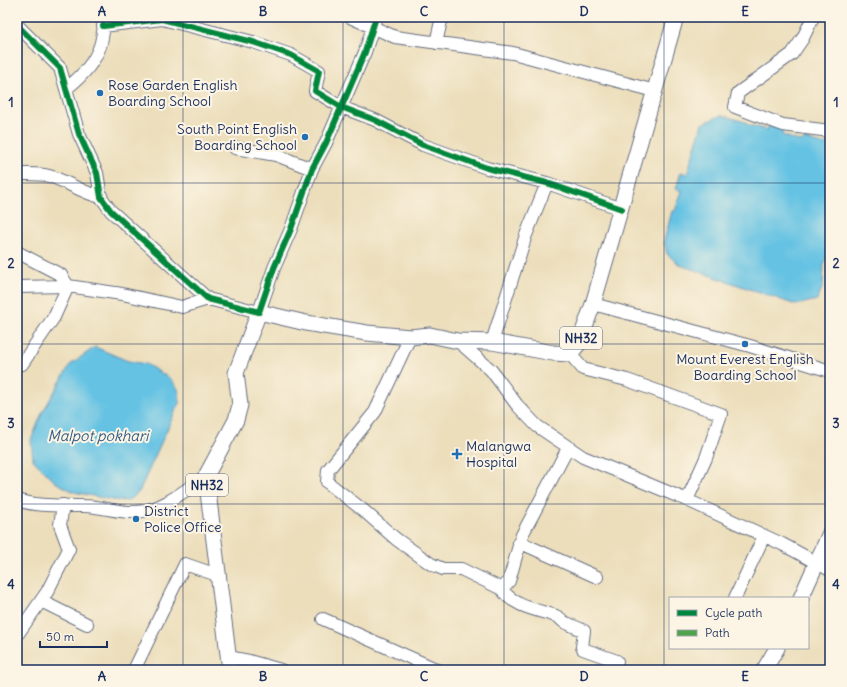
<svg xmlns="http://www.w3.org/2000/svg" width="847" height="687" font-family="Delius,sans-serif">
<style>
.water{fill:#65c2e3;stroke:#4078a0}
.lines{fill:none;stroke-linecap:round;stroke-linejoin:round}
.minor-casing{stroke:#646c7f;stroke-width:14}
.major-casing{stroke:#646c7f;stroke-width:17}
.minor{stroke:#fff;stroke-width:12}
.major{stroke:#fff;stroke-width:15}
.quiet{stroke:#4fa44a;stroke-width:5;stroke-dasharray:10 5;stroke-linecap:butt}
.cycleway-casing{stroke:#fcf5e5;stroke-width:8}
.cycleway{stroke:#00873e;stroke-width:6}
.grid{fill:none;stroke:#1b2f5e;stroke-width:1;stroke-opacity:0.55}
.poi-dot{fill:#1f6fb2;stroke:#fcf5e5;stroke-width:1.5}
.labels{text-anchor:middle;stroke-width:4;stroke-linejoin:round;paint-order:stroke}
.shield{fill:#fcf5e5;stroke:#5e6a86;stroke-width:1}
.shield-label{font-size:13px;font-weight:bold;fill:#1b2f5e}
.poi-label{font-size:14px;fill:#1b2f5e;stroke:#fcf5e5;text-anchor:start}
.water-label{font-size:15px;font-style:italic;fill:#315b86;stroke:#fcf5e5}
.neatline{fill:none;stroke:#1b2f5e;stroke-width:1.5}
.grid-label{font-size:13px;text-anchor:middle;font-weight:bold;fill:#1b2f5e}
</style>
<rect width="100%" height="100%" fill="#fcf5e5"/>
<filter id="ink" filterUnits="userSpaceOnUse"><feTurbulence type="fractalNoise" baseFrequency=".025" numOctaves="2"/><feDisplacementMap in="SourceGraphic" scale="8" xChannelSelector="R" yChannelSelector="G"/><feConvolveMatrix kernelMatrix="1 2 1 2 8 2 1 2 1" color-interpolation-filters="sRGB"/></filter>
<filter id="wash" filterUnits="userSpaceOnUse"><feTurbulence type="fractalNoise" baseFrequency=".012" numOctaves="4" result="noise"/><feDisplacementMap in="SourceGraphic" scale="16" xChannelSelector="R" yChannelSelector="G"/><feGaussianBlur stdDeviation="0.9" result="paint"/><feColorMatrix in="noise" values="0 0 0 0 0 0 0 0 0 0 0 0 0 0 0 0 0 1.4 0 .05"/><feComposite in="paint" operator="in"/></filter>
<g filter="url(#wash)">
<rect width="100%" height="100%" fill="#ecdebb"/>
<!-- water -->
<path class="water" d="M721 115 746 122V124L767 130 769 125 783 129 782 135 802 142 804 139 830 146V238L824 265 823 286 817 300 796 305 680 265 667 254 664 241 672 211H675L682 191 676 189 681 172 687 174 702 124Z
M95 347 128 361 146 364 171 379 178 389 180 401 139 492 128 501 112 500 74 492 55 482 33 460 31 440 42 413 70 365Z"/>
</g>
<g filter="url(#ink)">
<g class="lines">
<!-- minor casing -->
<g class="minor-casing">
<path id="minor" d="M350 17 395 37 513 53 655 91
M813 17 803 38 792 54 738 93 735 107 783 125 830 131
M17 25 60 68 79 134 97 173 101 197 111 211 208 299 259 312 274 268 291 229 312 169 326 143 365 52 376 17
M103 26 162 19 253 42 291 55 319 71 315 91 341 107 375 120 423 145 487 168 547 183 622 209
M436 43 442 17
M67 88C81 77 94 64 100 46 103 37 103 27 106 18
M235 148 276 155 312 169
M17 174C27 174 39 173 49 176 67 181 82 193 101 197
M17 252 61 275 68 286 54 317 22 364
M17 287 68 286 122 294 182 307 208 299
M593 304 750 346 830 371
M410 337 375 412 328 470 327 482 363 510 396 539 431 564 443 569H461L502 589 509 581 522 535 568 448
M458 341 491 370 517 405 537 426 583 457 687 500 782 544 830 570
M492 342 526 235 547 183
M570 354 583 369 627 380 721 414 706 458 687 500
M17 500C39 507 61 505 84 506 101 506 119 513 136 512 163 510 184 491 206 476
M519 542 597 577
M502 589C513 607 538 610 556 616 560 617 561 620 564 622 570 625 577 627 584 631L582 647 583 649 617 661
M735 598 764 536
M41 601 87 624
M323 619 438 670
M17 635 47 592 69 549 60 525 63 505
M228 657 249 661 281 670
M134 670 185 564 217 575"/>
</g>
<!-- major casing -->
<g class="major-casing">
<path id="major" d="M801 598 830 533
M230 670 206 476 236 420 240 405 236 373 259 312 306 323 367 333 410 337 430 335 458 341 492 342 553 353 570 354 579 343 593 304 676 17
M764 670 777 648"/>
</g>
<!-- minor -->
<use href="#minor" class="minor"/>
<!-- major -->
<use href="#major" class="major"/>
<!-- quiet -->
<path class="quiet" d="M814 17 830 20"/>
<!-- cycleway casing -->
<g class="cycleway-casing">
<path id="cycleway" d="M17 25 60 68 79 134 97 173 101 197 111 211 208 299 259 312 274 268 291 229 312 169 326 143 365 52 376 17
M103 26 162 19 253 42 291 55 319 71 315 91 341 107 375 120 423 145 487 168 547 183 622 209"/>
</g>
<!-- cycleway -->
<use href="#cycleway" class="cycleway"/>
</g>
</g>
<!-- grid -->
<path class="grid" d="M183 17V670M343 17V670M504 17V670M664 17V670M17 183H830M17 344H830M17 504H830"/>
<!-- markers -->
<g class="poi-dot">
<circle cx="100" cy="93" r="4"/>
<circle cx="305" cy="137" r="4"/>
<circle cx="745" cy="344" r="4"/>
<path d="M455 448h4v4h4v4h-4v4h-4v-4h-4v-4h4z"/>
<circle cx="136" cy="519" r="4"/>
</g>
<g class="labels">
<!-- shield labels -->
<g class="shield">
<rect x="560" y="327" width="42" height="22" rx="3"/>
<rect x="186" y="474" width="42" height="22" rx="3"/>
</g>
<g class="shield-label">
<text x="581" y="343">NH32</text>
<text x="207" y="490">NH32</text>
</g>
<!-- poi labels -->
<g class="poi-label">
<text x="108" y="90">Rose Garden English<tspan x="108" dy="16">Boarding School</tspan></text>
<text x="297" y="134" text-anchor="end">South Point English<tspan x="297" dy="16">Boarding School</tspan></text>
<text x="745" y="364" text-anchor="middle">Mount Everest English<tspan x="745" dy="16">Boarding School</tspan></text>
<text x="466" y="451">Malangwa<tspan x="466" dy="16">Hospital</tspan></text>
<text x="144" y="516">District<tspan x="144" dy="16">Police Office</tspan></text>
</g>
<!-- water labels -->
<g class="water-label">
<text x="98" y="441">Malpot pokhari</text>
</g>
</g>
<!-- margin -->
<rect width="847" height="687" fill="none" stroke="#fcf5e5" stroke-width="44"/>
<!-- legend -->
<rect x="669" y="597" width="140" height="52" fill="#fcf5e5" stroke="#a2a6af"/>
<rect x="677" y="610" width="20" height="6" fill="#00873e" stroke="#a2a6af"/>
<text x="705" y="617" font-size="12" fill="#1b2f5e">Cycle path</text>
<rect x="677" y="630" width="20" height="6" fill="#4fa44a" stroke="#a2a6af"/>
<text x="705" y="637" font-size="12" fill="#1b2f5e">Path</text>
<!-- scale -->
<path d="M40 641v6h67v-6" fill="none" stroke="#1b2f5e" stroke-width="2"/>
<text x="46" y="641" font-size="12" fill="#1b2f5e" stroke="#fcf5e5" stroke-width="3" paint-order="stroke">50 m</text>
<rect x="22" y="22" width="803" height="643" class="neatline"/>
<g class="grid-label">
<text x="102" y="16">A</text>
<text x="263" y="16">B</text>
<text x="424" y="16">C</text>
<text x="584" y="16">D</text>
<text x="745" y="16">E</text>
<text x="11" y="107">1</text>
<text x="836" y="107">1</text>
<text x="11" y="268">2</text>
<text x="836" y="268">2</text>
<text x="11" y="428">3</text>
<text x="836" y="428">3</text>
<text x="11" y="589">4</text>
<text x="836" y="589">4</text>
<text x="102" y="681">A</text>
<text x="263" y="681">B</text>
<text x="424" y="681">C</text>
<text x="584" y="681">D</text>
<text x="745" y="681">E</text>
</g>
</svg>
